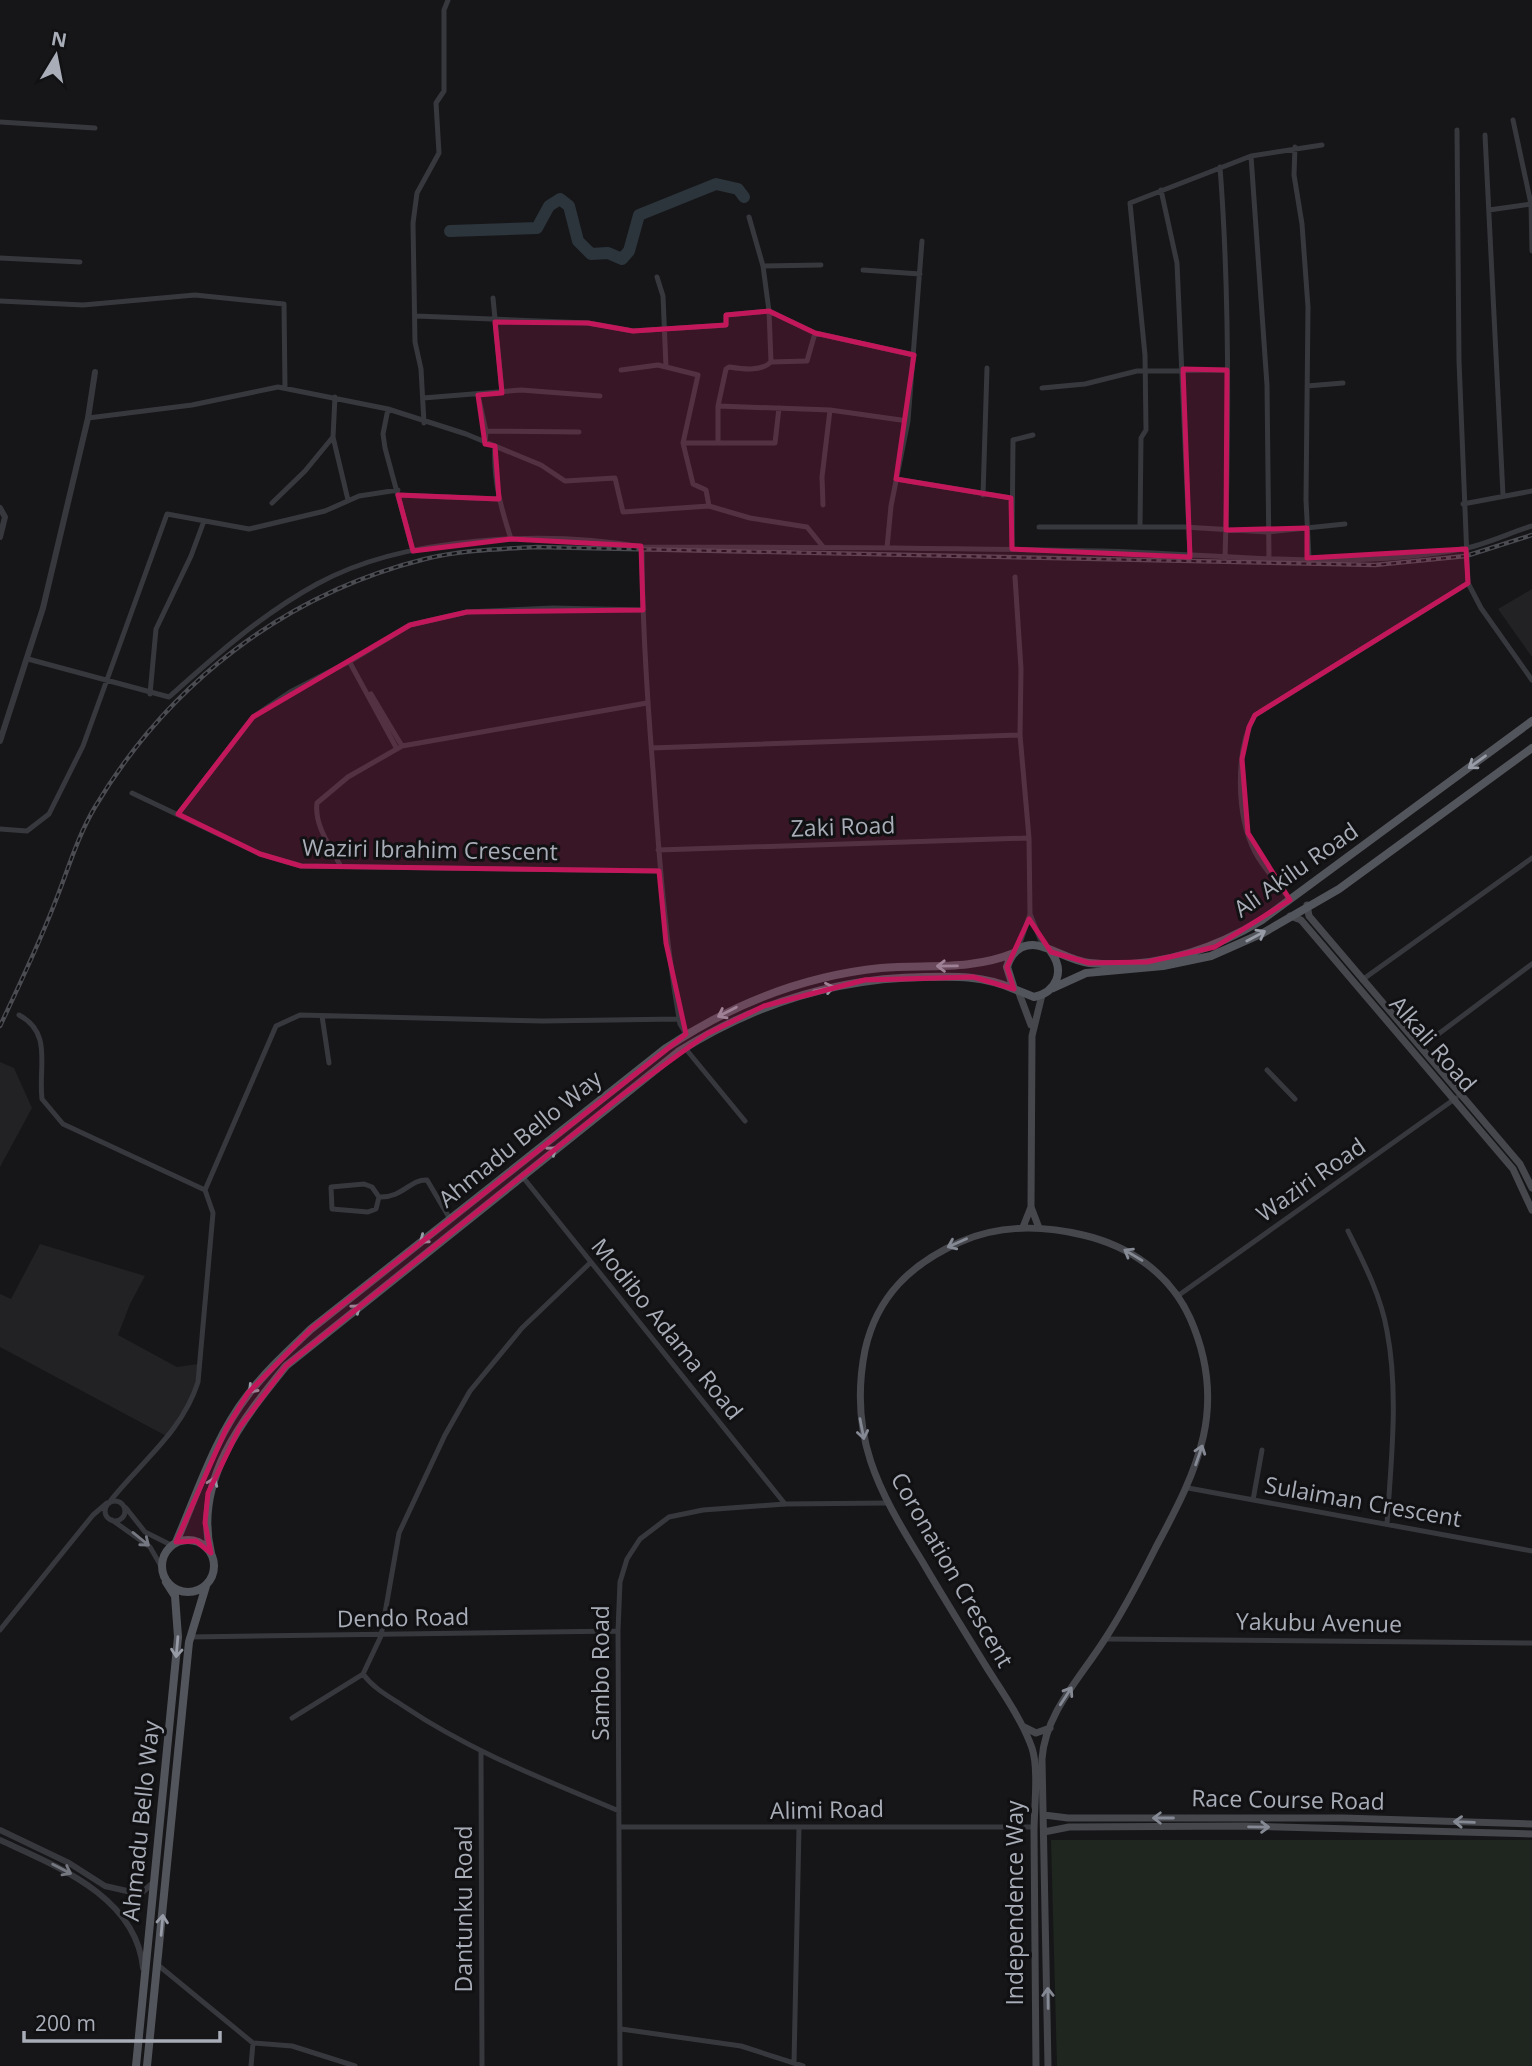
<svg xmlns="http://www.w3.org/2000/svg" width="1532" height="2066" font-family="'Open Sans',sans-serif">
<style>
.built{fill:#222225}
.green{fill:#1e261f}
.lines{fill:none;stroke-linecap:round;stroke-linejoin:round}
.river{stroke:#2c353c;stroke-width:12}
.minor{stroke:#37383d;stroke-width:5}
.tertiary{stroke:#37383d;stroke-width:6}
.secondary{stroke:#45474d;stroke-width:7}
.primary{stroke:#53555c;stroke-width:8}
.rail-casing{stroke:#4a4c52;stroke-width:4.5}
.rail{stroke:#111113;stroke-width:2;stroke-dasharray:5;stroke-linecap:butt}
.oneway{stroke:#979ba6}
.oneway2{stroke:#858993}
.oneway3{stroke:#757881}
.marked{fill:#c2185b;fill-opacity:0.2;stroke:#c2185b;stroke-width:5;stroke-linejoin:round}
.labels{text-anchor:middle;stroke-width:6;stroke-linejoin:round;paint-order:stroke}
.street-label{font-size:23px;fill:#a8adb8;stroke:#111113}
</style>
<rect width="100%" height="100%" fill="#161618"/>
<!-- built -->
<path class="built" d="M1532 589V657L1498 609Z
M0 1062 14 1068 32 1108 0 1167Z
M40 1244 145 1276 130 1304 118 1335 177 1367 198 1364 194 1395 170 1438 0 1347V1294L11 1299Z"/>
<!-- green -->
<path class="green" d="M1051 1840H1532V2066H1057Z"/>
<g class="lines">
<!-- river -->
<path class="river" d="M450 231 537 228 549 206 560 199 569 206 578 241 591 254 608 253 622 259 629 251 639 215 716 184 738 189 744 197"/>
<!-- minor -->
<path class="minor" d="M1513 120 1531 204 1532 251
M0 122 95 128
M1457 130 1459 361 1468 583 1481 608 1532 680
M1485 135 1503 495
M1295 147 1294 175 1302 224 1308 307 1306 500 1309 558
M1251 156 1267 385 1269 558
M1220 167C1230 297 1229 428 1225 558
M1161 190 1177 263 1190 557
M1489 210 1531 204
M749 217 763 266 769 311 815 333
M0 258 80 262
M763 266 821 265
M863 270 920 274
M657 277 663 296 666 367
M493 298 502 392
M0 301 83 305 195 295 284 304 285 388
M416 316 588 323 633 331 726 325V315L769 311 771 362
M621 370 658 365 698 375 683 443 693 484 706 490 709 506
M1307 386 1343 383
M1042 388 1085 384 1137 371 1227 370
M478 395 486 431
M335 397 333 437 348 500
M423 398 521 390 600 396
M718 406 830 410 908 421
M388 409 383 434 385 448 413 551
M88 418 192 405 278 387 388 409 466 434 541 465 565 481 615 478 623 512 709 506 750 518 807 527 824 548
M424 423 421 369 415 342 413 223 417 193 439 153 436 103 444 91V10L448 0
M683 443H775L779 408
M718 443V406L726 369 729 367C742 369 761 372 771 362L807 361 815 333 914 355
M485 444 486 431 579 432
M495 446C493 480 501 508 511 539
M896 479 1011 498
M398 495 499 499
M983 495 987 368
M272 503 305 471 333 437
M1463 504 1532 491
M823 505 822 477 830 410
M1039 527H1184L1267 532 1345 524
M1140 527 1141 438 1146 430 1145 355 1130 203 1251 156 1322 145
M642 547C642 622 647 696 653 770 659 856 665 940 680 1024L686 1034
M887 548 891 506 908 421 922 241
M1012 549 1013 440 1033 435
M1015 577 1021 669 1020 735 1029 838 1030 914 1018 949
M28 659 169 697C215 656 262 614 317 584 404 536 546 530 642 547 795 547 949 548 1102 551 1221 554 1344 571 1462 549 1485 545 1509 533 1532 526
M349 661 397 749
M150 694 156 629 191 556 204 521
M371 694 402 746
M651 748 1020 735
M132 793 260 854 301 866 659 871
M178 814 253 717 290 692 352 660 410 625 467 612 553 608 643 610
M0 829 27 831 49 814 83 746 167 514 249 529 325 511 359 496 398 490
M658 850 1029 838
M341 867C331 847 314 826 317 803L348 777 402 746 647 703
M1290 900C1279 884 1264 869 1255 852 1236 815 1235 750 1255 715L1468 583
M1030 914 1043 946
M1362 980 1532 858
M19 1015C53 1033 38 1066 42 1099L63 1124 205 1190 213 1213 198 1382C182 1432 142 1461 111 1500
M322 1016 329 1063
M1421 1047 1532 964
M685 1048 745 1121
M1267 1070 1295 1099
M522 1176 785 1504
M364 1184 372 1187 379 1197 376 1209 368 1212 332 1209 331 1187Z
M205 1190 276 1026 300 1015 543 1021 679 1019
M379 1197C403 1198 410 1179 427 1180L450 1219
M1348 1231C1364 1263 1381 1296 1387 1331 1399 1394 1391 1462 1387 1524
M590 1263 522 1328 470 1391 445 1435 399 1533 381 1636 363 1674C374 1689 390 1697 405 1707 472 1752 546 1780 619 1811
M1179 1295 1456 1098
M1188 1488 1532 1551
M1253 1500 1262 1450
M105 1511a10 10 0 1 1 20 0a10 10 0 1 1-20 0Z
M126 1508 145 1532 171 1545
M112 1520 150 1547 161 1566
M0 1630 93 1515 107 1503
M189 1637 618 1631
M1105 1639 1532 1643
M292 1718 363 1674
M481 1752 482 2066
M620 1827H1034
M158 1965 253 2043 292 2046 355 2066
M621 2029 741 2046 803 2066
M794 2063 799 1828
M251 2066 253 2043
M620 2066 618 1631 620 1582 627 1559 640 1539 669 1517 703 1510 785 1504 886 1503"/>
<!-- tertiary -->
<path class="tertiary" d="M0 508 5 517 0 537
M0 741 43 608 88 418 95 372
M0 1830 69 1863 105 1886 140 1894 153 1883
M0 1840C56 1866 136 1896 143 1968"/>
<!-- secondary -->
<path class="secondary" d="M1307 905 1309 916 1520 1164 1532 1188
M1290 916 1301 920 1513 1169 1532 1210
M1019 993 1031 1025
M1023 1227 1031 1207
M1039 1228 1031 1207 1032 1036 1042 995
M1024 1727 1036 1733 1050 1728
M1044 1815 1068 1818H1343L1532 1824
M1044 1832 1069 1827 1245 1826 1532 1834
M1036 2066C1035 1988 1034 1910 1034 1832 1034 1809 1039 1769 1032 1748 1022 1720 1003 1693 987 1668 965 1632 943 1597 922 1561 878 1490 848 1436 865 1350 877 1296 911 1264 960 1242 998 1225 1042 1225 1083 1235 1130 1246 1170 1274 1190 1318 1229 1406 1198 1469 1156 1547 1140 1579 1123 1612 1103 1642 1080 1678 1045 1714 1042 1759L1048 2066"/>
<!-- primary -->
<path class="primary" d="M1051 952C1065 971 1057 992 1034 997L1014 989 1007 967C1011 954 1019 945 1033 945 1047 945 1070 961 1089 963 1152 970 1209 952 1262 920L1532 721
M1053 988 1086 973 1163 966 1211 956 1263 933 1339 889 1532 748
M162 1566a26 26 0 1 1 52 0a26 26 0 1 1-52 0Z
M176 1542C197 1494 215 1437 247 1396 265 1372 289 1350 311 1329L666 1048C732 1004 802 976 881 968 926 964 970 971 1014 953
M211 1553C193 1481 243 1419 286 1366L678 1052C754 1004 834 978 925 977 957 976 984 976 1014 989
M136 2066 178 1637 175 1596 166 1582
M147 2066 189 1642 206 1586"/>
<!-- rail casing -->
<g class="rail-casing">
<path id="rail" d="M0 1026C19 986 38 946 54 905 67 873 77 837 95 807 169 683 285 594 425 559 461 550 500 549 536 547L1375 565 1466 556 1532 535"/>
</g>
<!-- rail -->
<use href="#rail" class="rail"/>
</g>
<!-- one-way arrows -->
<defs><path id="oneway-shaft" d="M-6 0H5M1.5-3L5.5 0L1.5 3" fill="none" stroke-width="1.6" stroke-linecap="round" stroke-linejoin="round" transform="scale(1.75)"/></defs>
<g class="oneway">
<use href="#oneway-shaft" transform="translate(1477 762) rotate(144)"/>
<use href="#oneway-shaft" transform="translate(1256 936) rotate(-28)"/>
<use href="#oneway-shaft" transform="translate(947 966) rotate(179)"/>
<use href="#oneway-shaft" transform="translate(824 989) rotate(-12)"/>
<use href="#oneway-shaft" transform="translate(727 1012) rotate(153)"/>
<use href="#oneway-shaft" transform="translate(548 1154) rotate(-39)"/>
<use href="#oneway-shaft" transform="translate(428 1236) rotate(141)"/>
<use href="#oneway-shaft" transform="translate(352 1312) rotate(-39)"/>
<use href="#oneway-shaft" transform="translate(256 1385) rotate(133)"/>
<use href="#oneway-shaft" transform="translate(211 1487) rotate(-69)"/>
<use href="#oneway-shaft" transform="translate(177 1647) rotate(95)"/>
<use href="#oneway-shaft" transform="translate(162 1925) rotate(-85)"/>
</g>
<g class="oneway2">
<use href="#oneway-shaft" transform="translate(957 1243) rotate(156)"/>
<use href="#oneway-shaft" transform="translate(1133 1255) rotate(-149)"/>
<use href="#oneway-shaft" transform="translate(862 1429) rotate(79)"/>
<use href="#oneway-shaft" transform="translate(1199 1455) rotate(-71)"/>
<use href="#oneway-shaft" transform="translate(1066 1696) rotate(-57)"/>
<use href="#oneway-shaft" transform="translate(1163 1818) rotate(180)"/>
<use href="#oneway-shaft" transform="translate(1464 1822) rotate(-178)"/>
<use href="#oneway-shaft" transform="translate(1259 1827) rotate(1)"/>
<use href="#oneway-shaft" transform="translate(1048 1998) rotate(-91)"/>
</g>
<g class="oneway3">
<use href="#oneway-shaft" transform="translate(141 1539) rotate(39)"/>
<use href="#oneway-shaft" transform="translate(62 1869) rotate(27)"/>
</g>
<!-- marked area -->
<path class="marked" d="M769 311 815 333 914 355 896 479 1011 498 1012 549 1190 557 1183 369 1227 370 1226 530 1307 528V558L1466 549 1468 583 1255 715 1249 727 1242 759 1248 833 1290 900 1215 947 1147 962 1089 963 1051 952 1029 919 1007 967 1014 989 973 977 865 980 764 1006 707 1034 624 1094 286 1366 240 1427 208 1493 205 1523 211 1553 196 1541 176 1542 226 1429 248 1393 311 1329 686 1034 666 943 659 871 301 866 260 854 178 814 253 717 410 625 467 612 643 610 641 546 511 539 413 551 398 495 499 499 495 446 485 444 478 395 502 393 495 322 588 323 633 331 726 325V315Z"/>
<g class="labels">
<!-- street labels -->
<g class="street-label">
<text transform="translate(843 827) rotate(-2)" y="8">Zaki Road</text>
<text transform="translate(430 850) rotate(1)" y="8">Waziri Ibrahim Crescent</text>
<text transform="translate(1296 870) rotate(-35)" y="8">Ali Akilu Road</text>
<text transform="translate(1433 1044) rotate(49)" y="8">Alkali Road</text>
<text transform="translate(520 1139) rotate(-39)" y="8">Ahmadu Bello Way</text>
<text transform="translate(1311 1180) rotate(-35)" y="8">Waziri Road</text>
<text transform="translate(667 1329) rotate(51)" y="8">Modibo Adama Road</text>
<text transform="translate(1363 1502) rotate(10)" y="8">Sulaiman Crescent</text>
<text transform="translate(952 1570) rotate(60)" y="8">Coronation Crescent</text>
<text transform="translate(403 1618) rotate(-1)" y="8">Dendo Road</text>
<text transform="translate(1319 1623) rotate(1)" y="8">Yakubu Avenue</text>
<text transform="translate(601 1673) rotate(-90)" y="8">Sambo Road</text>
<text transform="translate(1288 1800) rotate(1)" y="8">Race Course Road</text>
<text transform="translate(827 1810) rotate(-1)" y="8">Alimi Road</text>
<text transform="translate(141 1821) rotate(-84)" y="8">Ahmadu Bello Way</text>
<text transform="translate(1015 1903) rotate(-90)" y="8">Independence Way</text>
<text transform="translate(464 1909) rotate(-90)" y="8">Dantunku Road</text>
</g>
</g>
<!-- north arrow -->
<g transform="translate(56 56) rotate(10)" stroke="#111113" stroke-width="5" paint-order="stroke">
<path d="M0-5L12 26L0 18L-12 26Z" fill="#a8adb8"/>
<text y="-10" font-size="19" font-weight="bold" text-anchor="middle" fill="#a8adb8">N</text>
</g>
<!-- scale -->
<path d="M24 2031v10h196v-10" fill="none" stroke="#a8adb8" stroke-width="3.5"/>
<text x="35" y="2031" font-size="21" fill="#a8adb8" stroke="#111113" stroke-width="5" paint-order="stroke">200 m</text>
</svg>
